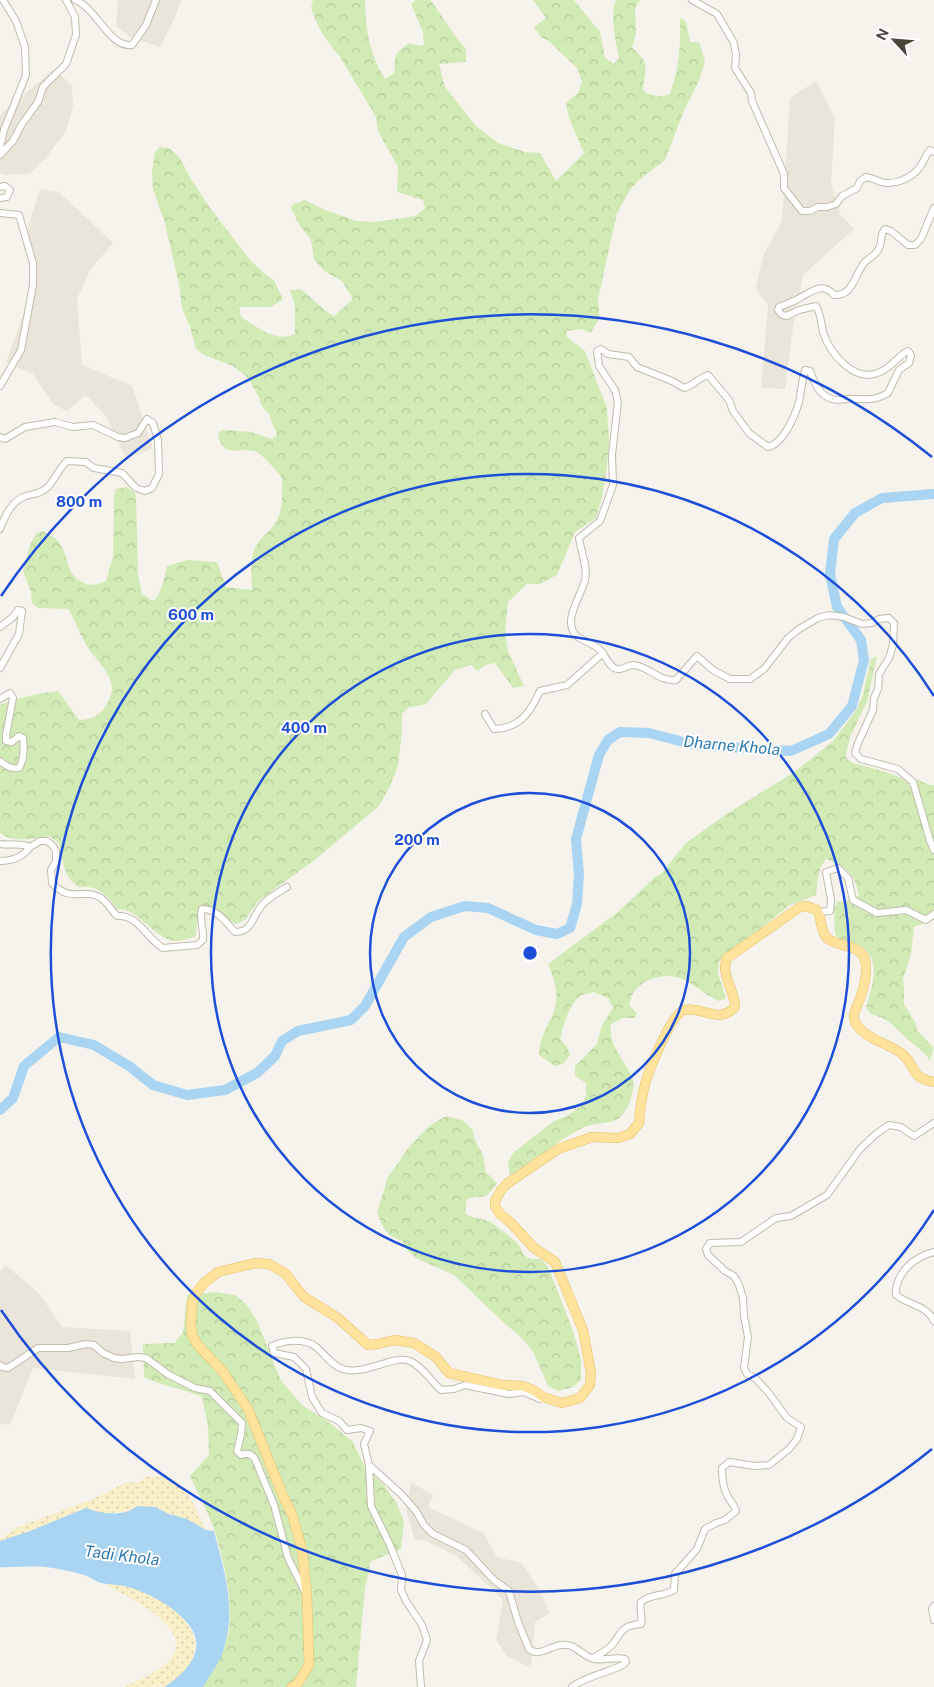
<svg xmlns="http://www.w3.org/2000/svg" width="934" height="1687" font-family="'Public Sans',sans-serif">
<style>
.residential{fill:#eae5da}
.forest{fill:url(#forest-crowns)}
.sand{fill:url(#sand-dots)}
.water{fill:#a9d4f2}
.lines{fill:none;stroke-linecap:round;stroke-linejoin:round}
.river{stroke:#a9d4f2;stroke-width:10}
.minor-casing{stroke:#c2bbae;stroke-width:8}
.major-casing{stroke:#e6c16a;stroke-width:10}
.minor{stroke:#fff;stroke-width:6}
.major{stroke:#ffe39c;stroke-width:9}
.ring{fill:none;stroke:#1d4ed8;stroke-width:2.5}
.labels{text-anchor:middle;stroke-width:4;stroke-linejoin:round;paint-order:stroke}
.water-label{font-size:16px;font-style:italic;fill:#2e7ab2;stroke:#fff}
.centre{fill:#1d4ed8;stroke:#fff;stroke-width:2.5}
.ring-label{font-size:15px;text-anchor:middle;font-weight:bold;fill:#1d4ed8;stroke:#fff;stroke-width:4;stroke-linejoin:round;paint-order:stroke}
</style>
<defs>
<pattern id="forest-crowns" width="20" height="18" patternUnits="userSpaceOnUse" patternTransform="scale(1.25)"><rect width="20" height="18" fill="#d2eab5"/><path d="M2 6a3 3 0 1 1 6 0M12 15a3 3 0 1 1 6 0" fill="none" stroke="#b6ca9c"/></pattern>
<pattern id="sand-dots" width="8" height="8" patternUnits="userSpaceOnUse" patternTransform="scale(1.25)"><rect width="8" height="8" fill="#f9efc9"/><path d="M2 2h.1M6 6h.1" fill="none" stroke="#d7cead" stroke-width="1.8" stroke-linecap="round"/></pattern>
</defs>
<rect width="100%" height="100%" fill="#f6f3ec"/>
<!-- residential -->
<path class="residential" d="M118 0H181L176 15 160 47 130 37 116 26Z
M54 69 72 85 73 107 66 131 45 159 29 174 4 175 0 173V115Z
M816 81 835 118 831 184 840 214 854 229 803 275 793 327 785 389 761 388 768 305 756 288 763 256 782 221 790 98Z
M40 189 59 192 113 243 90 270 77 299 82 365 132 386 153 449 126 458 106 416 86 395 67 411 54 405 33 374 6 362 29 300 30 267 23 243Z
M5 1265 38 1292 62 1327 130 1331 135 1379 33 1368 10 1425 0 1424V1272Z
M411 1482 433 1495 428 1507 483 1533 497 1557 521 1563 540 1590 549 1613 535 1622 531 1668 507 1656 496 1640 503 1600 457 1556 424 1540 415 1541 406 1509Z"/>
<!-- forest -->
<path class="forest" d="M313 0H365C365 28 370 55 385 79L395 72C394 56 395 53 409 43L421 46 424 44 423 32 411 4 416 0H430C443 16 452 34 466 49V62L439 64 445 87 476 126 498 143 525 152 540 153 556 181 584 153 569 118 566 103 578 93 582 82 577 68 549 41 541 37 534 27 546 18 533 0H574L600 32 605 58 614 64 619 58C616 39 609 18 616 0H640L635 8 636 33 632 48C652 64 644 69 643 91 651 96 660 98 670 94 679 68 681 45 680 18L686 21 690 42H699L705 61 700 78 683 113 665 160 639 180 630 190 617 213 598 299C600 316 601 319 590 333L582 329 566 331 567 337 585 351 607 408 609 440 607 467 602 497 596 518 575 532 557 575 540 584H527L508 602 505 633 508 651 524 686 513 688 495 663 486 665 477 671 471 665 455 670 426 704 408 708 402 714V730L398 766 389 788 379 806 316 859 257 902 245 920 236 924 209 909C198 916 196 923 196 936 190 938 180 942 174 941 152 937 140 909 117 909 107 895 98 885 79 887 62 876 64 862 59 843L49 836C31 838 15 844 0 833V705C19 698 37 693 58 691L79 720C89 720 100 716 105 707 108 703 112 694 112 689 112 673 95 659 87 646 79 634 76 620 68 609L38 608 32 603 31 592 23 571 30 545 36 534 42 531C47 534 54 536 58 541 69 554 65 572 80 581 90 587 96 585 106 581L113 557 114 497 116 489 127 487 136 494 138 574 142 594 153 601C162 594 164 577 167 566L188 560 217 562 226 587 252 590C252 576 249 561 255 548 259 539 268 533 274 525 281 516 282 504 282 492 282 488 283 481 281 477 278 471 260 452 254 451 237 448 222 458 218 434L222 430H226L251 432 272 439 277 435 269 414 261 405 259 397 247 377 233 366 204 355 196 349 190 327 182 308 179 284 164 220 153 189 152 172 155 152 160 147 169 148 180 158 191 179 210 208 250 260 264 273 274 280 283 300 270 307H239L241 317C258 327 275 343 295 334V307L290 290 300 289C312 297 321 309 334 316L353 299 342 281 324 271 314 259 311 240 300 226 291 208 293 204 305 200 325 210 356 221 375 222 416 216 425 208 423 200 397 192 398 167 378 131 376 117 342 60 323 35 316 21 311 8Z
M877 656 867 702 850 737 846 754 847 759 851 762C865 768 904 773 910 786L918 780 930 785H934V920L914 927 911 955 903 978 904 990V1004L915 1022 917 1030 934 1048 930 1061C925 1052 917 1047 910 1041 894 1028 892 1019 870 1014L866 1007C873 983 884 955 854 943 847 940 842 941 836 936L835 933 834 908 838 901 843 902 859 896C855 873 846 867 826 859 817 870 818 881 816 895L790 905 719 961 718 973 726 998 719 1001C691 988 682 966 647 981 636 986 632 993 629 1005L637 1013 635 1018H623L611 1024C608 1041 619 1054 628 1069 629 1072 632 1076 633 1079 635 1091 629 1110 619 1118 608 1125 594 1122 582 1128 555 1142 534 1161 510 1178L508 1163 513 1153 554 1121 567 1116 581 1106 586 1096V1083L575 1076V1066L597 1044 602 1025 613 1008 609 999 594 992C591 993 586 994 582 995 569 1002 564 1025 560 1039L567 1047 570 1055 564 1063 555 1066 539 1055C539 1039 547 1028 553 1014 560 995 555 980 548 964L618 912 655 877 661 874 686 843 725 815 796 771 833 741 857 709 863 694 871 659Z
M446 1116 462 1120 473 1130 474 1138 483 1155 486 1172 497 1183C485 1202 484 1194 467 1199L465 1213C472 1220 485 1217 493 1224 500 1229 509 1236 515 1241 526 1252 519 1260 541 1259L548 1267 572 1328 581 1360V1380L573 1387 558 1391 548 1386 534 1353 522 1338 504 1323 454 1275 416 1258 406 1249 402 1241C386 1236 382 1227 377 1212L388 1177 409 1147 429 1126Z
M215 1292 235 1295 246 1304 257 1321 281 1381 303 1406 326 1420 352 1441 365 1467 383 1484 396 1502 404 1521 401 1549 371 1561 365 1588 356 1687H203C213 1671 224 1654 228 1635 234 1603 224 1560 214 1529 208 1511 198 1494 190 1476L209 1455 208 1426 202 1397C182 1388 164 1387 144 1377L143 1344 174 1343 183 1333 187 1295Z"/>
<!-- sand -->
<path class="sand" d="M147 1476 167 1478 179 1482 193 1503 206 1530 187 1519 169 1514 155 1507 105 1514 86 1508 30 1531 0 1541V1539L18 1527 93 1499 127 1482 138 1483Z
M101 1582C109 1584 119 1584 127 1586 156 1595 209 1623 192 1659 188 1669 176 1682 166 1686 159 1687 132 1687 124 1687 138 1680 156 1673 168 1662 202 1629 122 1594 101 1582Z"/>
<!-- water -->
<path class="water" d="M137 1506 155 1507 169 1514 187 1519 206 1530 214 1531C225 1574 238 1613 221 1657 216 1667 209 1677 203 1687H165C177 1678 193 1666 196 1649 202 1620 151 1593 128 1587 119 1584 110 1585 101 1583 95 1581 90 1577 84 1575 71 1571 59 1569 46 1567 31 1565 15 1568 0 1567V1541L30 1531 86 1508C100 1514 125 1517 137 1506Z"/>
<g class="lines">
<!-- river -->
<path class="river" d="M0 1110 13 1098 24 1066 59 1037 94 1045 129 1066 153 1085 187 1095 225 1090 257 1073 275 1056 282 1041 298 1031 351 1020 365 1006 404 937 431 917 465 906 488 908 536 930 557 934 570 928 577 904 579 874 576 839 599 755 608 740 620 732 649 733 695 745 791 751 829 734 852 706 864 660 861 640 837 607 830 574 834 539 855 513 882 498 934 494"/>
<!-- minor casing -->
<g class="minor-casing">
<path id="minor" d="M75 0C97 8 109 48 132 45L146 25 156 0
M692 0 717 14 734 43 736 56 735 68 751 93 752 101 784 174V188L802 211H810L818 207H827L836 204 842 196 857 188 860 181 866 177C872 178 876 180 881 182 894 186 912 178 920 167 924 161 925 156 930 150L934 152
M0 147 4 130 26 75 25 47 16 21 3 0
M0 155 13 141 22 124 38 102 43 87 66 64 76 35 75 17 66 0
M0 187 5 186 10 190 7 197 0 198
M934 208 921 239 915 245H908L891 231 885 229C879 235 883 244 878 250 875 256 868 258 864 263 854 276 853 296 834 295 822 281 811 292 798 299 792 302 786 304 779 307L778 310 782 315 787 316 799 310 816 306C821 314 821 323 823 332 830 354 855 384 880 372 891 368 901 353 908 351L911 355 909 363 899 370 888 393C874 401 868 399 854 399 849 398 843 400 838 400 821 399 815 385 810 371L805 370C802 380 801 392 799 402 795 416 783 444 768 447L749 433 733 411 729 400 708 375C698 378 693 386 684 388L672 381 637 367 629 357 608 354 601 349 597 351 599 366 615 390 618 402 612 455 613 485 600 521 579 538C581 552 588 567 585 580 582 595 560 623 578 637 584 641 592 644 598 648 605 653 609 669 618 669 623 670 628 665 633 665 649 666 659 682 676 680L697 656 713 670 730 679H750L764 669 788 638 799 629 818 618 829 615 844 617 862 624 872 623 879 619 889 618 894 623 893 645 889 658 879 674 878 689 874 698 873 710 858 743 855 753 861 759 898 769 913 782 930 841 934 850
M0 213 19 215 33 263V285L21 350 0 386
M0 437 5 439 25 427 55 422 73 427 93 425 118 437 125 438 138 433 147 419 153 423 158 440 159 474 152 488 145 491 136 488 122 473 94 468 86 462 67 461C58 470 55 479 48 487 42 493 34 494 26 496 12 500 5 516 0 529
M0 627 13 617 18 610 22 611 19 634 0 668
M0 699 10 693 13 698 6 735V741L12 742 19 736 23 738C24 747 24 760 19 768 11 769 6 766 0 761
M485 714 494 729C520 728 530 713 540 691L567 685 603 653
M0 844C10 846 21 842 30 847 23 857 12 861 0 861
M30 847 40 841H47L53 846 56 851V861L51 870 52 883C71 904 84 887 101 898 106 901 112 911 117 916 138 914 147 939 163 948L197 945 203 940C204 929 199 920 202 909 217 909 226 922 235 932 254 932 252 914 264 903 270 897 279 892 287 887
M818 912 830 911 831 900 826 872 838 868 848 878 853 900 877 913 906 910 926 920 934 914
M934 1252C914 1257 895 1273 896 1295 908 1305 927 1305 934 1321
M0 1365 2 1367 8 1368 38 1348H68L86 1344 94 1345 103 1353 114 1358 122 1359 138 1357 146 1358 169 1375 195 1388 210 1391 242 1423 241 1435 237 1451 241 1455C247 1453 251 1453 255 1459L274 1505 288 1558 305 1592
M542 1398 540 1399 524 1392 509 1394 465 1385 454 1389 441 1390C431 1381 423 1367 410 1361 394 1354 365 1376 343 1369 332 1366 325 1354 316 1347 304 1338 285 1340 272 1346L274 1353 294 1357 306 1369 312 1397 322 1413 339 1421 347 1430 361 1428 370 1431 364 1444 369 1465 401 1494 416 1511 424 1525 433 1534 466 1550 494 1580 509 1591 518 1622 529 1649C539 1658 551 1645 562 1645 575 1643 582 1656 594 1659 605 1661 615 1656 625 1659L626 1662 623 1665C611 1671 580 1679 572 1687
M369 1465 371 1506 389 1543 402 1575 401 1590 406 1601 422 1625 427 1640 419 1661 421 1687
M934 1606 932 1609 934 1620
M593 1658C600 1654 608 1650 613 1644 622 1631 623 1625 641 1624 643 1616 639 1610 641 1602 652 1593 663 1597 674 1590L675 1574 697 1549 705 1529 716 1523 725 1520 736 1511C735 1506 731 1502 728 1497 723 1489 722 1477 722 1468L729 1462 755 1466 769 1465 789 1449 797 1439 801 1427 787 1418 768 1392 755 1378 747 1374 744 1368 748 1337 744 1316 743 1298 739 1285 734 1276 725 1271 708 1255 706 1249 710 1243 741 1242 776 1218 791 1216 827 1195 860 1149 876 1134 889 1125 901 1127 914 1136 934 1123"/>
</g>
<!-- major casing -->
<g class="major-casing">
<path id="major" d="M292 1687 298 1683 309 1665 307 1596 302 1549 292 1514 283 1496 248 1409 223 1372 197 1344 192 1335 191 1325 192 1303 196 1293 204 1283 218 1272 255 1263 269 1264 285 1273 304 1297 338 1318 368 1345 378 1344 394 1340 414 1343 436 1357 449 1373 502 1385 522 1386 533 1390 543 1397 562 1403 580 1398 590 1385 591 1373 583 1330 555 1262 533 1247 511 1223 500 1214 495 1206V1201L501 1190 508 1183 558 1149 592 1137 618 1138 630 1134 639 1123C640 1109 642 1095 646 1081 650 1068 671 1014 684 1010 703 1006 718 1025 735 1007 735 990 720 975 727 958L800 907 806 906 817 910C822 918 820 931 827 938 837 947 857 944 864 957 869 969 864 987 860 999 858 1004 854 1011 854 1017 854 1022 858 1027 861 1030 872 1041 889 1044 901 1053 917 1065 909 1078 934 1082"/>
</g>
<!-- minor -->
<use href="#minor" class="minor"/>
<!-- major -->
<use href="#major" class="major"/>
</g>
<!-- distance rings -->
<g class="ring">
<circle cx="530" cy="953" r="160"/>
<circle cx="530" cy="953" r="319"/>
<path d="M934 1210A479 479 0 1 1 934 696"/>
<path d="M932 1449A638 638 0 0 1 1 1310M1 596A638 638 0 0 1 932 457"/>
</g>
<g class="labels">
<!-- water labels -->
<g class="water-label">
<text transform="translate(732 745) rotate(5)" y="6">Dharne Khola</text>
<text transform="translate(122 1555) rotate(7)" y="6">Tadi Khola</text>
</g>
</g>
<circle cx="530" cy="953" r="8" class="centre"/>
<g class="ring-label">
<text x="79" y="507">800 m</text>
<text x="191" y="620">600 m</text>
<text x="304" y="733">400 m</text>
<text x="417" y="845">200 m</text>
</g>
<!-- north arrow -->
<g transform="translate(894 40) rotate(296)" stroke="#ffffff" stroke-width="4" paint-order="stroke">
<path d="M0-4L9 19L0 12L-9 19Z" fill="#4b4439"/>
<text y="-8" font-size="14" font-weight="bold" text-anchor="middle" fill="#4b4439">N</text>
</g>
</svg>
